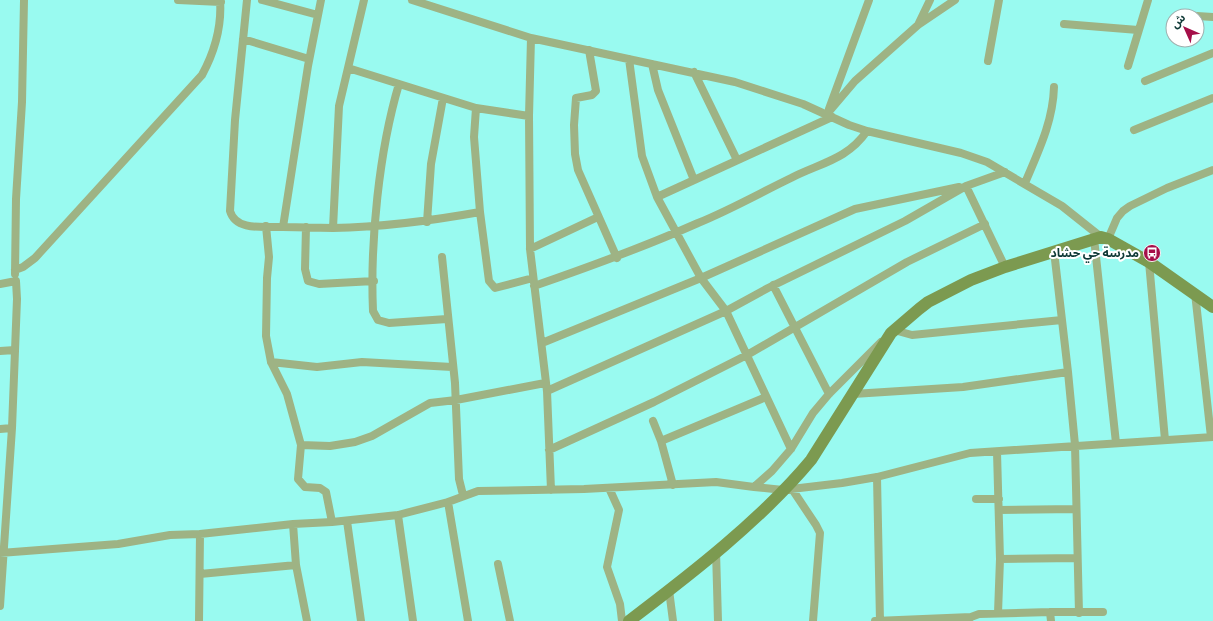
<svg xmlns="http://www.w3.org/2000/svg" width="1213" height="621" font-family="Poppins,'Noto Sans Arabic',sans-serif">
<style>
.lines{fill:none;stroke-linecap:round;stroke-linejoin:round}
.street{stroke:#9eb384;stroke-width:8}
.secondary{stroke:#7c9a50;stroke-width:12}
.labels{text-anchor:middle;stroke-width:4;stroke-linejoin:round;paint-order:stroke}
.poi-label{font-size:12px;font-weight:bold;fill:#0d3835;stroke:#fff;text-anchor:end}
</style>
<rect width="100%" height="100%" fill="#99faf0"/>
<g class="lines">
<!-- street -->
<path class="street" d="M178 0 221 2
M247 0 235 120 230 211C236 232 266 226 283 227
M262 0 318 15
M321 0 308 66 283 227 333 228 339 106 348 68
M364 0 348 68 476 108 474 137 480 212 489 281 495 288 533 278
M412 0 531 38 735 82 803 104 849 125 867 131 961 153 987 162 1062 206 1101 237
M930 0 918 25 955 0
M1181 15 1213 17
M1064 24 1138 30
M531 38 529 116 530 249 547 391 551 490
M243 39 309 59
M589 50 596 91 592 95 576 98 574 125 575 154 578 170 617 258
M629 59 642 156 657 197 701 278 726 311 791 449
M988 61 999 0
M652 64 658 90 694 180
M1128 66 1148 0
M694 72 737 160
M1145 81 1213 53
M399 84C379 151 370 242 373 311L378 320 389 323 447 319
M476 108 529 116
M829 109 869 0
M827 114 855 81 918 25
M1134 130 1213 98
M1025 183C1038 152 1053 122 1054 87
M657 197 832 117
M427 222 431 164 443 98
M266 226 269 257 267 278 266 336 271 362 287 394 301 445 330 446 355 442 372 436 430 403 456 400 545 383
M306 227 305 269 308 281 319 284 374 281
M333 228C383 227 430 221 480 212
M1094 238 1116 443
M1108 239 1117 218 1123 211 1130 206 1167 188 1213 170
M530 249 598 217
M1054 251 1068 372 1075 445 1079 613
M442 257 455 383 459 479 463 495
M1149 262 1165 440
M1005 267 966 186 1005 172
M15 270 23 267 35 258 202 75C215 51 222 27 220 0
M15 274 16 199 22 102 24 0
M0 284 16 281 17 299 12 428 0 606
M773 285 829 394
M534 286C589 267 644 247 698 223 730 210 760 193 791 178 820 163 847 160 867 131
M1195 293 1211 437
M894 330 912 335 1062 320
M881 342 829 394 813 413 791 449 772 471 754 487 783 490 842 483 877 477 970 453 1213 437
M542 343 701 278 855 209 959 187
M0 351 15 350
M271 362 317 367 362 362 452 367
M547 391 726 311 768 288 905 221 966 186
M853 394 963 387 1068 372
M653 421 661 441
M0 429 12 428
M301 445 298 479 305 487 320 488 326 492 332 522
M549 450 654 402 747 355 907 262 985 224
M997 452 1000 559 998 613
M877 477 880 621
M673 485 661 441 766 397
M609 488 619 510 607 567 620 604 622 621
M792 489 816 525 820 533 813 621
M976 499H999
M448 502 468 621
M999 510 1076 509
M398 515 413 621
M347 521 361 621
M293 524 296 565 307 621
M716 551 718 621
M0 553 118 544 170 535 200 534
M1000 559 1077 558
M498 564 510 621
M200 574 296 565
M669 590 673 621
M1050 612 1051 621
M199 621 200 534 293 524 332 522 398 515 448 502 478 491 584 489 716 482 754 487
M875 621 971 617
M968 621 971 617 979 614 1050 612H1103"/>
<!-- secondary -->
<path class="secondary" d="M629 621C691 574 761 520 811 460L891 333 919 309 928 302 971 280 1005 267 1101 237 1108 239 1149 262 1213 307"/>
</g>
<!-- icons -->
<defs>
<g id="bus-disc" transform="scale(0.9)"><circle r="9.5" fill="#a50f49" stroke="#fff"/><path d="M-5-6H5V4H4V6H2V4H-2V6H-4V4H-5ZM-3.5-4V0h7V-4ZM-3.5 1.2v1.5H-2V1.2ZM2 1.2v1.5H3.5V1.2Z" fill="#fff"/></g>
</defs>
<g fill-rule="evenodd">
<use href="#bus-disc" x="1152" y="253"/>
</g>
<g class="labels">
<!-- poi labels -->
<g class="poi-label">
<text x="1139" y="257">مدرسة حي حشاد</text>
</g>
</g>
<!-- north arrow -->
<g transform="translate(1185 28) rotate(315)"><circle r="19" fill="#ffffff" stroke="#9eafae"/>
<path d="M0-3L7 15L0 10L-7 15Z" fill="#a50f49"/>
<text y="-6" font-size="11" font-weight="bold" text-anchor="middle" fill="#0d3835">ش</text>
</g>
</svg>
